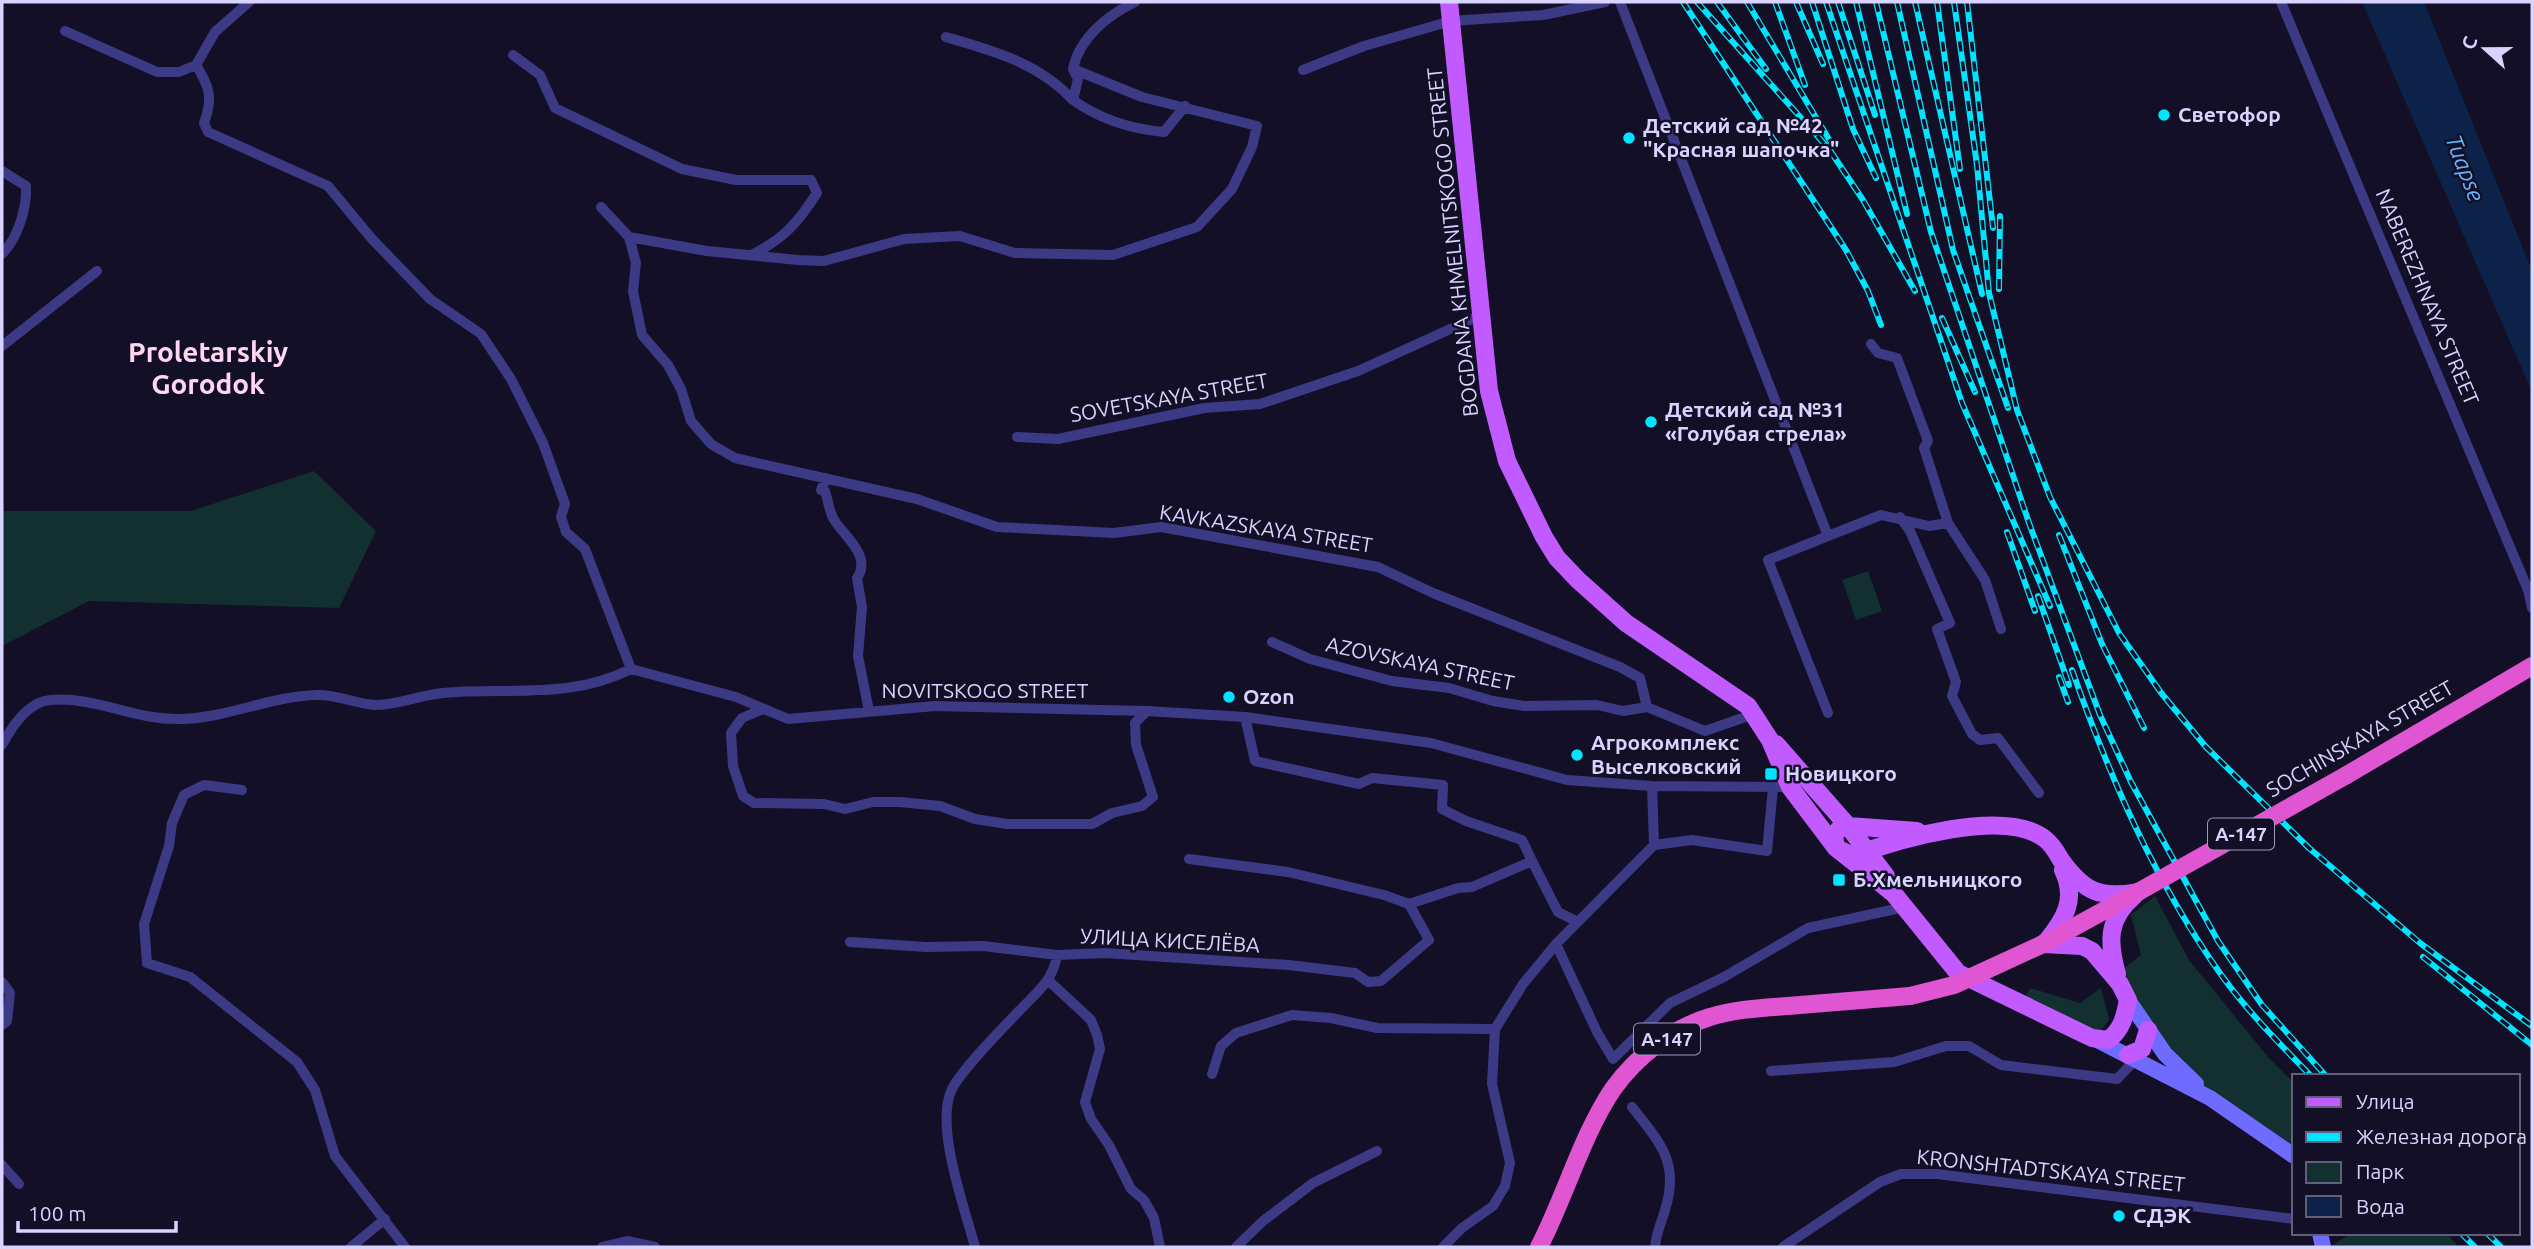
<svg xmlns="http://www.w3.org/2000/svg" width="2534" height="1249" font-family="Ubuntu,sans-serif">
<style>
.green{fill:#12302f}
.water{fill:#0c2248}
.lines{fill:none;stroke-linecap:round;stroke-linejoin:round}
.minor{stroke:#3d3a85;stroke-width:10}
.secondary{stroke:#6f6bff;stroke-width:16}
.primary{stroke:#c25bff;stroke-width:18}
.trunk{stroke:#e055d1;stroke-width:18}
.rail-casing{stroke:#00e5ff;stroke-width:6}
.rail{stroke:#130f26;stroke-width:3.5;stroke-dasharray:10;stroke-linecap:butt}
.trunk-bridge{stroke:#e055d1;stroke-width:18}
.poi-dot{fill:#00e5ff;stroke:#130f26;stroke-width:2.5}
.labels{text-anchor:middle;stroke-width:5;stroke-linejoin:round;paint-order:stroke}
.shield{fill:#130f26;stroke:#9e99be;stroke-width:2}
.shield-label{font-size:19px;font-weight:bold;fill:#d9d4ff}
.poi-label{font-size:21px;font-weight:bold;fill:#d9d4ff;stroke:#130f26;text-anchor:start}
.street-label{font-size:21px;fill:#d9d4ff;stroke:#130f26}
.water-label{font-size:23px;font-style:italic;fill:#62b6ff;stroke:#130f26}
.district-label{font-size:28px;font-weight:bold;fill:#ffd6f0;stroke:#130f26}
</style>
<rect width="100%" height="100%" fill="#130f26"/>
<!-- green -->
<path class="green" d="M314 471 376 531 339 608 89 601 2 646V511H191Z
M1868 571 1882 611 1856 620 1842 580Z
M2155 896 2189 960 2268 1057 2294 1083V1150C2251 1120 2200 1091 2167 1049 2148 1025 2135 997 2123 969L2141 955 2131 915Z
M2030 988 2080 1003 2101 988 2109 1019 2098 1035 2022 1003Z
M2352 1233H2446L2459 1247H2329Z"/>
<!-- water -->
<path class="water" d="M2362 2H2424L2532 271V392Z"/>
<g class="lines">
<!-- minor -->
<path class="minor" d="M1620 2 1828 536 1768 560 1828 713
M2281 2 2528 590 2532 608
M65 31 157 72H179L196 65 215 32 249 2
M946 37C994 51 1039 63 1073 100L1078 79 1073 69
M513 55 540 75 555 108 682 169 736 180H811L817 193C797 224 784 238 752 255
M196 65C210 87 213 99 204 123L208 132 328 186 372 239 430 299 481 334 511 379 543 443 565 504 561 517 566 532 585 549 631 669
M1303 70 1364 46 1451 21 1543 15 1605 2
M1073 100C1101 120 1130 129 1164 132L1185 106
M2 171 26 186C27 208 18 238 2 254
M601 207 629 237 707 251 798 260 824 261 904 239 960 236 1015 253 1113 255 1197 227 1232 189 1252 147 1257 126 1142 97 1073 69C1079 38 1108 15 1135 2
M629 237 636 263 633 291 642 335 668 365 681 389 691 421 711 444 735 458 917 499 997 527 1114 533 1161 527 1378 567 1433 593 1620 667 1640 678 1647 707 1705 731 1754 714
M1871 344 1878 353 1897 358 1928 441 1924 448 1948 523 1985 580 2001 629
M2 346 97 271
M1017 437 1058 439 1204 408 1260 404 1358 371 1481 315
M826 478 821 490 825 491C828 500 829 510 833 518 842 535 873 555 857 578L862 607 858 656 869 711
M1900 517 1910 531 1950 623 1937 629 1956 682 1952 696 1972 734 1980 740 1998 738 2039 793
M1828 536 1881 515 1929 526 1948 523
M1272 642 1310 659 1392 681 1449 688 1493 701 1524 706 1597 705 1623 711 1647 707
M763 709 742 718 731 733 733 766 743 796 754 803 824 804 845 809 873 802H900L940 806 975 819 1007 824H1092L1112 813 1142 806 1153 797 1136 745 1135 723 1147 711
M1245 717 1255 761 1359 784 1372 778 1443 785 1442 809 1466 821 1522 840 1532 861
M2 745C11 728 28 702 50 700 96 696 136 721 181 719 227 718 271 696 317 695 336 694 356 704 375 705 398 705 420 695 443 693 508 687 569 700 631 669L736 697 788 719 935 706 1147 711 1245 717 1431 743 1567 780 1652 786 1790 787
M1652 786 1654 845
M242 790 204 785 184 795 172 823 169 846 144 924 147 963 190 977 297 1062 315 1090 335 1156 405 1247
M1189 859 1288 872 1384 895 1409 904 1458 888 1472 887 1532 861 1558 912 1578 922
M850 942 926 947 983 946 1057 955 1105 953 1289 965 1355 973 1368 982 1381 981 1429 940 1409 904
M1556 944 1597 1032 1613 1059 1670 1003 1724 977 1808 928 1905 907
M1049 981 1091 1020 1097 1035 1100 1049 1085 1102 1091 1119 1109 1145 1131 1189 1144 1200 1154 1218 1160 1247
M2 982 10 993 7 1021 2 1025
M1771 1071 1894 1062 1946 1046H1969L2001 1065 2117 1079 2136 1059
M1212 1074 1221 1046 1236 1033 1292 1015 1331 1018 1377 1028 1495 1029
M1632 1107C1660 1143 1680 1162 1665 1210 1661 1224 1656 1233 1655 1247
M2 1165 19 1184
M351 1247 385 1219
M602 1247 627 1241 655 1247
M975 1247C965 1209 934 1125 952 1089 962 1069 1002 1029 1019 1011 1037 992 1053 981 1057 955
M1236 1247 1263 1221 1313 1183 1377 1151
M1443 1247 1462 1228 1493 1206 1505 1186 1510 1163 1492 1084 1495 1029 1523 984 1556 944 1654 845 1692 840 1767 851 1773 788
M1783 1247 1880 1182 1901 1174H1937L2294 1219"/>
<!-- secondary -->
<path class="secondary" d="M2128 1000 2165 1054 2196 1084
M2095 1039 2210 1098 2294 1156
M2320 1233 2323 1247"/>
<!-- primary -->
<path class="primary" d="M1449 2 1489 391 1507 461 1544 537 1557 558 1578 580 1626 623 1748 706 1770 740 1790 787 1836 848 1894 894 1958 973 2092 1038 2108 1040C2122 1030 2125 1016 2128 1000L2120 984 2092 951 2082 946 2043 944
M1776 744 1848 826 1917 831
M1886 876 1848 826H1842L1834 835 1836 848 1853 856C1896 840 2005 807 2045 839 2052 844 2057 853 2061 860 2084 892 2100 899 2138 892
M2046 942C2065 919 2077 899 2063 870
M2117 974C2108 942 2107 919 2134 896
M2128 1055 2142 1049 2148 1030"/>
<!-- trunk -->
<path class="trunk" d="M2345 776 2532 666
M2043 944 2138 892
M1539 1247C1565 1197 1582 1135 1613 1089 1636 1057 1672 1028 1710 1017 1735 1009 1762 1008 1788 1006 1829 1003 1869 999 1910 996"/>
<!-- rail casing -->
<g class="rail-casing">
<path id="rail" d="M1683 2 1846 250 1868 291 1881 325
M1697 2 1829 149 1863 200 1915 291
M1717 2 1766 69
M1747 2 1830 141
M1775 2 1805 85
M1796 2 1823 64
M1812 2 1853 129 1876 178
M1826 2 1962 403 2050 606
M1838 2 1875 115
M1856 2 1907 214
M1876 2 1931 232 2029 523 2100 715 2131 782 2218 941 2262 1005 2326 1076
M1897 2 1953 250 2008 408
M1915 2 1982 294
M1937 2 1960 169
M1954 2 1977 165 1989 293 2017 410 2050 497 2119 633 2162 694 2206 747 2309 848 2420 943 2532 1026
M1967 2 1993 228
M1999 289 2000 216
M1942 318 1975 392
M2007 532 2035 611
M2059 535 2102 644 2144 728
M2038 596 2069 685
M2072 670C2110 778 2155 882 2222 976 2248 1012 2280 1044 2311 1076
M2059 677 2068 702
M2423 957 2532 1045
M2461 1233 2475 1247
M2487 1233 2501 1247"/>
</g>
<!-- rail -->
<use href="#rail" class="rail"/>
<!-- trunk-bridge -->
<path class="trunk-bridge" d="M2138 892 2345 776
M1910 996 1954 985 2043 944"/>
</g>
<!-- markers -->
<g class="poi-dot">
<circle cx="2164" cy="115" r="7"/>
<circle cx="1629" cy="138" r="7"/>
<circle cx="1651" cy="422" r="7"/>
<circle cx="1229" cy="697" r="7"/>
<circle cx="1577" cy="755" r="7"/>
<rect x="1764" y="767" width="14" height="14" rx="3.5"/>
<rect x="1832" y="873" width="14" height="14" rx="3.5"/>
<circle cx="2119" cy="1216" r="7"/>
</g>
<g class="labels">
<!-- shield labels -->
<g class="shield">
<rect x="2208" y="818.5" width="66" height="31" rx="5"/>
<rect x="1634" y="1023.5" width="66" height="31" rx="5"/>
</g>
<g class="shield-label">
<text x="2241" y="841">А-147</text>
<text x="1667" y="1046">А-147</text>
</g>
<!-- poi labels -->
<g class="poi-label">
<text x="2178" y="122">Светофор</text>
<text x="1643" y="133">Детский сад №42<tspan x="1643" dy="24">"Красная шапочка"</tspan></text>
<text x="1665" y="417">Детский сад №31<tspan x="1665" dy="24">«Голубая стрела»</tspan></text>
<text x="1243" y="704">Ozon</text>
<text x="1591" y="750">Агрокомплекс<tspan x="1591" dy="24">Выселковский</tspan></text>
<text x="1785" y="781">Новицкого</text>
<text x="1853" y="887">Б.Хмельницкого</text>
<text x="2133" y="1223">СДЭК</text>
</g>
<!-- street labels -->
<g class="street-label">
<text transform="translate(1453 242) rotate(-96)" y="7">BOGDANA KHMELNITSKOGO STREET</text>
<text transform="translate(2427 297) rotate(67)" y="7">NABEREZHNAYA STREET</text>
<text transform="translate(1169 398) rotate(-10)" y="7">SOVETSKAYA STREET</text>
<text transform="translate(1266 529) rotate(9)" y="7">KAVKAZSKAYA STREET</text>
<text transform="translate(1420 664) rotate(12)" y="7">AZOVSKAYA STREET</text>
<text x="985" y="698">NOVITSKOGO STREET</text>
<text transform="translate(2360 739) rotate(-30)" y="7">SOCHINSKAYA STREET</text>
<text transform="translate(1170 941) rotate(3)" y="7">УЛИЦА КИСЕЛЁВА</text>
<text transform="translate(2051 1171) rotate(6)" y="7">KRONSHTADTSKAYA STREET</text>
</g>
<!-- water labels -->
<g class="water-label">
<text transform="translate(2465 168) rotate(69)" y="8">Tuapse</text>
</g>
<!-- district labels -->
<g class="district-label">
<text x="208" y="362">Proletarskiy<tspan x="208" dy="32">Gorodok</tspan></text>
</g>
</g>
<!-- border -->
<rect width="2534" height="1249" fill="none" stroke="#d9d4ff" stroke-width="7"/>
<!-- legend -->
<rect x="2292" y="1074" width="228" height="161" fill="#130f26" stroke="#625e7d" stroke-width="2"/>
<rect x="2306" y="1097" width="35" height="10" fill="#c25bff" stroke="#625e7d" stroke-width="2"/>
<text x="2356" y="1109" font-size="21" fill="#d9d4ff">Улица</text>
<rect x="2306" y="1132" width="35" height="10" fill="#00e5ff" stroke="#625e7d" stroke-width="2"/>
<text x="2356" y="1144" font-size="21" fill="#d9d4ff">Железная дорога</text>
<rect x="2306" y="1162" width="35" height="21" fill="#12302f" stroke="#625e7d" stroke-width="2"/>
<text x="2356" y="1179" font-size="21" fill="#d9d4ff">Парк</text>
<rect x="2306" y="1196" width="35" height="21" fill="#0c2248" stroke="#625e7d" stroke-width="2"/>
<text x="2356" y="1214" font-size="21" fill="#d9d4ff">Вода</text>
<!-- north arrow -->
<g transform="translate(2485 49) rotate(291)" stroke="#130f26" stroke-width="5" paint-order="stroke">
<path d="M0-5L12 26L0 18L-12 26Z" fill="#d9d4ff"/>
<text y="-10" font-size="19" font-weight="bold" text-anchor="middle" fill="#d9d4ff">С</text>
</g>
<!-- scale -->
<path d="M18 1221v10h158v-10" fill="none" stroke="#d9d4ff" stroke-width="3.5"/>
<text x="28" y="1221" font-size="21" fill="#d9d4ff" stroke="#130f26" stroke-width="5" paint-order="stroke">100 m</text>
</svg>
